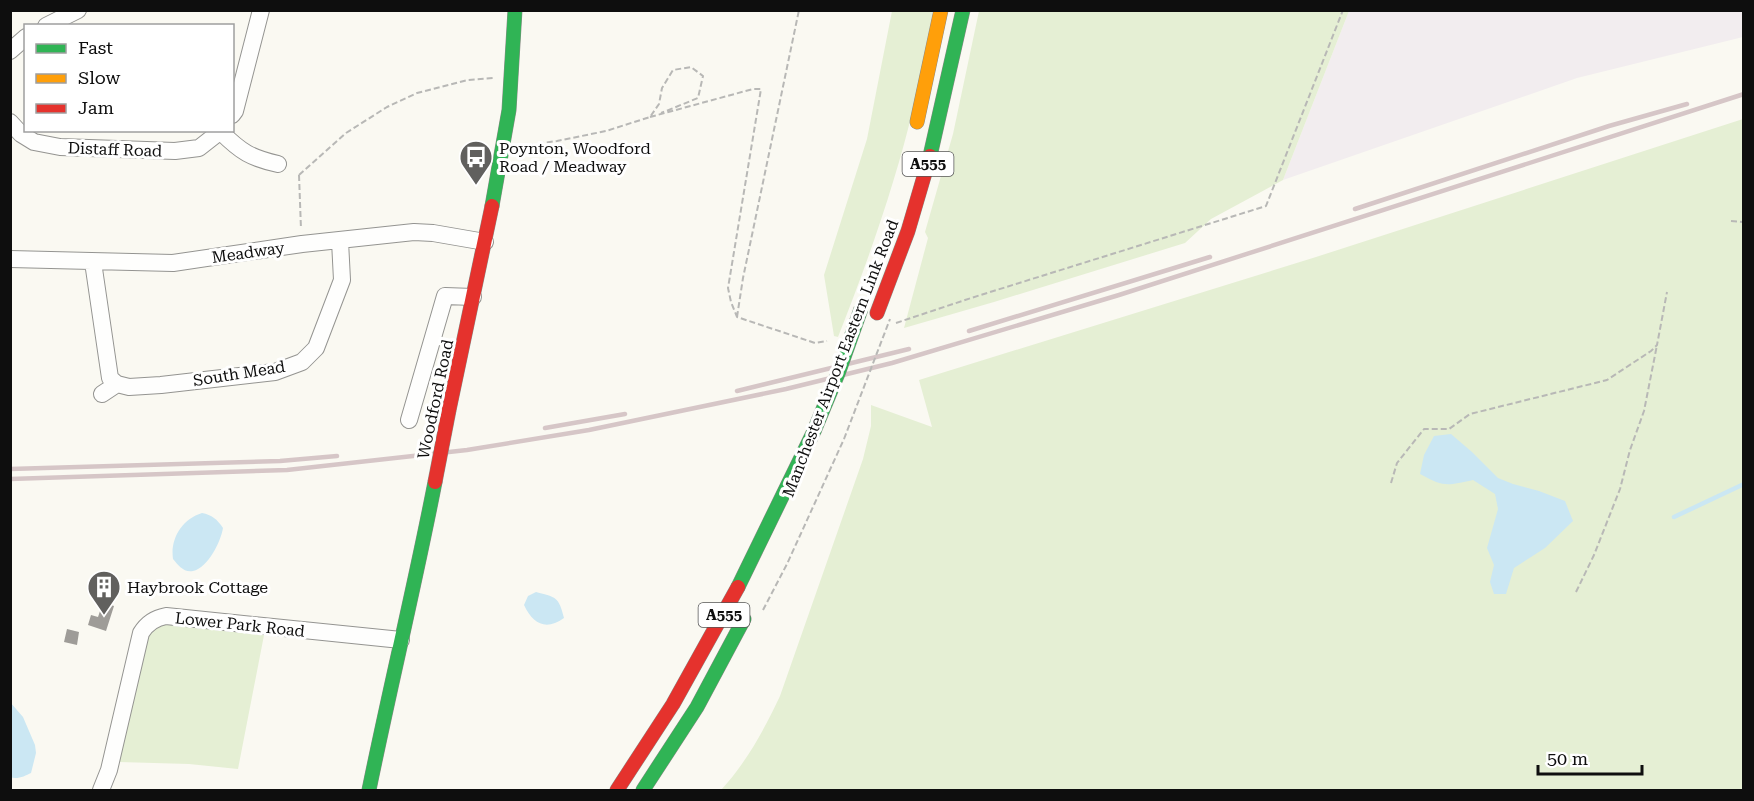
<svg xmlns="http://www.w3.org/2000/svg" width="1754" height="801" font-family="'Roboto Serif',serif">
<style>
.industrial{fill:#f2edef}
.green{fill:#e5efd4}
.water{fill:#cbe7f3}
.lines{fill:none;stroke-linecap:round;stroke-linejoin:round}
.stream{stroke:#cbe7f3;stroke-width:4.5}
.building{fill:#9e9c98}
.street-casing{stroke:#949491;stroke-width:18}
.fast-casing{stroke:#8b8a87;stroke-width:15}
.slow-casing{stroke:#8b8a87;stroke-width:15}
.jam-casing{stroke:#8b8a87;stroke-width:15}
.path{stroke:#b8b8b6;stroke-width:2;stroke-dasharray:6 3;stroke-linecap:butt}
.street{stroke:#fefefd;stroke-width:16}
.fast{stroke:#30b455;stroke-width:14}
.slow{stroke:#ff9f0a;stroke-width:14}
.jam{stroke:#e5322d;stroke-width:14}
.rail{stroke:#d6c6c7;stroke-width:4.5}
.fast-bridge-casing{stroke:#8b8a87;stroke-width:15;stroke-linecap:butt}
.jam-bridge-casing{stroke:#8b8a87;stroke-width:15;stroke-linecap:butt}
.path-bridge{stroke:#b8b8b6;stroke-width:2;stroke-dasharray:6 3;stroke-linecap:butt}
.fast-bridge{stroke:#30b455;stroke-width:14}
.jam-bridge{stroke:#e5322d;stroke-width:14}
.labels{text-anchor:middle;stroke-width:6;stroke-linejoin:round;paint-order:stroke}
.shield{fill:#fff;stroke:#565656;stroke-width:1.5}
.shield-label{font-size:15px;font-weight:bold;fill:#0e0e0e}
.poi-label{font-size:16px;fill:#0e0e0e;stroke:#fff;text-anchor:start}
.street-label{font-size:16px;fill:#0e0e0e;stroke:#fff}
</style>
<rect width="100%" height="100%" fill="#faf9f2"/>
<!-- industrial -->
<path class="industrial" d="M1349 11H1743V37L1577 78 1283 180Z"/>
<!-- green -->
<path class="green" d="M892 11H933C927 42 921 74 914 105 895 185 868 261 838 337L834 336 824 275 867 139Z
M979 11V10L1349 11 1283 180 1211 219 1185 243 994 302 904 328 928 238 925 232 953 134Z
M1743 119V790H721C746 763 764 730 780 696L863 459 871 426V405L932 427 919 380 1316 257Z
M159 622 265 630 238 769 189 764 119 762 143 641Z"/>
<!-- water -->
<path class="water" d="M1451 434 1472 452 1498 478 1513 484 1539 491 1565 501 1573 521 1545 548 1514 568 1506 594H1494L1490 582 1494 565 1487 548 1498 509 1495 494 1473 480C1446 486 1444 487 1420 474L1424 455 1434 436Z
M202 513C212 515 217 519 223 528 221 541 208 568 193 571 184 573 178 565 173 559 170 539 182 519 202 513Z
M536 592C556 597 559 597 564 618 546 631 533 624 524 605L528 596Z
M10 702 23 717 35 745 36 753 31 773C25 776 17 780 10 777Z"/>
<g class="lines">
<!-- stream -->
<path class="stream" d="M1674 517 1744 484"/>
</g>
<!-- building -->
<path class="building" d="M103 602 114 606 106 631 88 625 91 615 98 617Z
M67 629 79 632 77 645 64 642Z"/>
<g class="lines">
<!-- street casing -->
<g class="street-casing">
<path id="street" d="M46 26 78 10
M10 51 26 37
M232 115 235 111 261 10
M10 122 21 134 34 142 60 147 175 151 199 148 222 130
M221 132C241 152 251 158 278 164
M10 259 173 263 302 244 414 232 433 233 485 242
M93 262 110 378 117 384 129 387 161 385 275 372 302 362 316 348 342 280 340 241
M102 394 117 384
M409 420 445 296 473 297
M101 790 109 770 141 633C147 623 155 618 166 616L401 640"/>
</g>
<!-- fast casing -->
<g class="fast-casing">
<path id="fast" d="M930 156 963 10
M492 206 509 110 515 10
M738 587 814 431
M369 790C390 687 415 585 435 482
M643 790 697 707 744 619"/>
</g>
<!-- slow casing -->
<g class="slow-casing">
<path id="slow" d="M917 122 941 10"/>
</g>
<!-- jam casing -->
<g class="jam-casing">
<path id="jam" d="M877 313 908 231 930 156
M449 410 492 206
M617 790 673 704 738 587"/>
</g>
<!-- path -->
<path class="path" d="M650 117 753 89H761L728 288 731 302 737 317 815 343 827 341
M520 146 557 141 606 131 650 117 659 104 662 88 673 70 691 67 703 76 698 98 661 113
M299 175 346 133 387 107 417 93 468 80 494 78
M299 175 301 229
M1731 221 1744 222
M737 317 743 278 799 10
M896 323 971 298 1266 206 1343 10
M1391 483 1397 463 1424 429H1449L1470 414 1607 380 1651 351 1657 345 1667 292
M1576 592 1594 555 1620 489 1630 450 1644 411 1657 345
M763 610 787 564 844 439"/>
<!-- street -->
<use href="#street" class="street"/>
<!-- fast -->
<use href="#fast" class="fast"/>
<!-- slow -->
<use href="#slow" class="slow"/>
<!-- jam -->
<use href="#jam" class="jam"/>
<!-- rail -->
<path class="rail" d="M1355 209 1609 126 1687 104
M969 331 1210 257
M737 391 909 349
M545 428 625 414
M10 469 280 461 337 456
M10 479 287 470 467 450 589 430 786 389 892 363 1119 295 1744 94"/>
<!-- fast-bridge casing -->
<g class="fast-bridge-casing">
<path id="fast-bridge" d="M814 431 839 371 861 309"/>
</g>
<!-- jam-bridge casing -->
<g class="jam-bridge-casing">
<path id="jam-bridge" d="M435 482 449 410"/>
</g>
<!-- path-bridge -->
<path class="path-bridge" d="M844 439 890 319"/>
<!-- fast-bridge -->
<use href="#fast-bridge" class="fast-bridge"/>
<!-- jam-bridge -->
<use href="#jam-bridge" class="jam-bridge"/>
</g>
<!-- icons -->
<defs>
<g id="bus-pin" transform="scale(1.725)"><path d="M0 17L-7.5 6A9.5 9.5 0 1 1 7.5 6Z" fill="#61605e" stroke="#fff"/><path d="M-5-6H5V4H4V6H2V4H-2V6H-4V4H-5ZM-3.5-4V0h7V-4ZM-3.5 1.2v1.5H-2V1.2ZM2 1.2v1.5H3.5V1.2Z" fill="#fff"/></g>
<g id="building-pin" transform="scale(1.725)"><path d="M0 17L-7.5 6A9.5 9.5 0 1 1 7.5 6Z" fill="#61605e" stroke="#fff"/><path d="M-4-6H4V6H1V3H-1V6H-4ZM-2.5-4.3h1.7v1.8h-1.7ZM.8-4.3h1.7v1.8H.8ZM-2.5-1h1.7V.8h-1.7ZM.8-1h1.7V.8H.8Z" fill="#fff"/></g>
</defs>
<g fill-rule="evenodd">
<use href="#bus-pin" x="476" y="157"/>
<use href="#building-pin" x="104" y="587"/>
</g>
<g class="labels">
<!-- shield labels -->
<g class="shield">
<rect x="902.5" y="152" width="51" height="24" rx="4.5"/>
<rect x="698.5" y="603" width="51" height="24" rx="4.5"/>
</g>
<g class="shield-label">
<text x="928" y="169">A555</text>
<text x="724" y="620">A555</text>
</g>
<!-- poi labels -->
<g class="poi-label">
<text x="499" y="154">Poynton, Woodford<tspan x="499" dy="18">Road / Meadway</tspan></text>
<text x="127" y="593">Haybrook Cottage</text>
</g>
<!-- street labels -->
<g class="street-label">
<text transform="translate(115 149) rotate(2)" y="6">Distaff Road</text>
<text transform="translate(248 252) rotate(-8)" y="6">Meadway</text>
<text transform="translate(840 358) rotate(-69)" y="6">Manchester Airport Eastern Link Road</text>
<text transform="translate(239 373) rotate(-9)" y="6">South Mead</text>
<text transform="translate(435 399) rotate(-78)" y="6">Woodford Road</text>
<text transform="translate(240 624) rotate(6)" y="6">Lower Park Road</text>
</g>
</g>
<!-- border -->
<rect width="1754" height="801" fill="none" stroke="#0e0e0e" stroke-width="24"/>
<!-- legend -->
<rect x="24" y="24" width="210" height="108" fill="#ffffff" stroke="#9f9f9f" stroke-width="1.5"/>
<rect x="36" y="44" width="30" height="9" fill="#30b455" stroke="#9f9f9f" stroke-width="1.5"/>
<text x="78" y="54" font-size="18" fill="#0e0e0e">Fast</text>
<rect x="36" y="74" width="30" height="9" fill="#ff9f0a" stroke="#9f9f9f" stroke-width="1.5"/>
<text x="78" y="84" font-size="18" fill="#0e0e0e">Slow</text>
<rect x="36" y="104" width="30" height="9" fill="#e5322d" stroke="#9f9f9f" stroke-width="1.5"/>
<text x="78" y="114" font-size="18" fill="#0e0e0e">Jam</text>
<!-- scale -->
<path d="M1538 765v9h104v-9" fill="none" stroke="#0e0e0e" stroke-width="3"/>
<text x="1547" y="765" font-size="18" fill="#0e0e0e" stroke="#ffffff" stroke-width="4.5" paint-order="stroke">50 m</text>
</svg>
